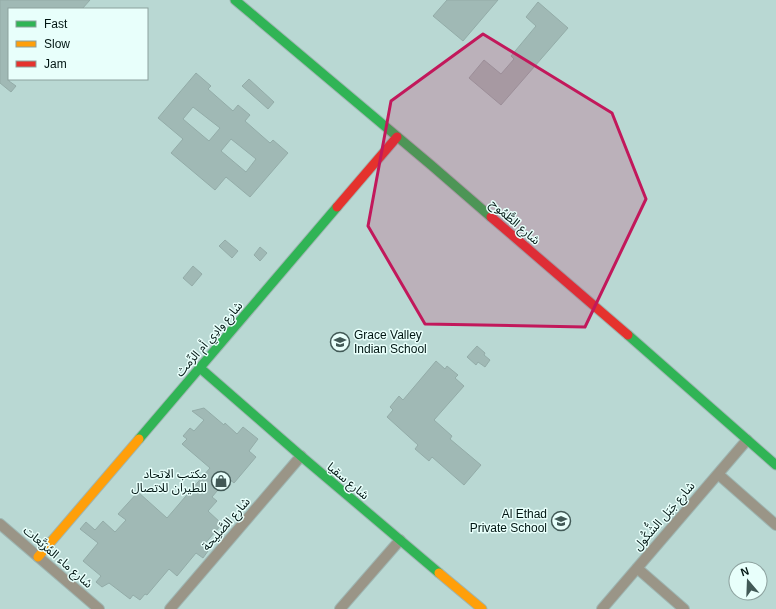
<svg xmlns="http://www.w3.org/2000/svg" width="776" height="609" font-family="Arial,'Noto Sans Arabic',sans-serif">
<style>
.building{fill:#a0b9b5;stroke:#93aca8;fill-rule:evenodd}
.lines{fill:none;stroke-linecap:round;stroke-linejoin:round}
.street-casing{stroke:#9eb6b2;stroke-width:12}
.fast-casing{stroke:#9eb6b2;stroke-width:11}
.slow-casing{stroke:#9eb6b2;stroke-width:11}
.jam-casing{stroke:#9eb6b2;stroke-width:11}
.street{stroke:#9a9587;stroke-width:10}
.fast{stroke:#30b455;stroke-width:9}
.slow{stroke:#ff9f0a;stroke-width:9}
.jam{stroke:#e5322d;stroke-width:9}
.marked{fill:#c2185b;fill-opacity:0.2;stroke:#c2185b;stroke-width:3;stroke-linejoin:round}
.labels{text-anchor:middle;stroke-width:3;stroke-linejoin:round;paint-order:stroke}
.street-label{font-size:12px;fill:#011512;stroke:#e8fffb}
.poi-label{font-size:12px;fill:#011512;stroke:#e8fffb;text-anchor:end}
</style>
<rect width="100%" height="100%" fill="#b9d8d3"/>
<!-- building -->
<path class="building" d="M0 0H90L82 9H9V81L16 86 11 92 0 83Z
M447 0H498L463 41 433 16Z
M538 2 568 28 501 105 469 78 484 60 501 74 514 59 511 56 536 26 526 17Z
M196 73 211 86 208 89 233 111 238 105 250 115 245 121 270 143 273 140 288 153 250 197 226 177 215 190 171 153 183 139 158 118ZM193 107 220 128 209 141 183 119ZM231 139 256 159 246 172 221 151Z
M249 79 274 102 268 109 242 86Z
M225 240 238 251 232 258 219 246Z
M260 247 267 253 260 261 254 255Z
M193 266 202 274 192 286 183 278Z
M477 346 485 353 484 355 490 360 485 367 478 362 476 365 467 357Z
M436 361 445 369 447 366 458 375 455 378 464 386 434 420 452 436 450 439 481 465 464 485 432 457 429 461 415 449 418 445 387 417 393 410 390 407 399 396 403 400Z
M204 408 224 425 225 423 237 434 243 427 258 439 249 451 256 457 234 483 228 478 212 497 217 501 208 511 222 524 202 547 208 551 203 558 196 553 177 576 169 569 147 595 145 594 140 600 133 595 130 599 109 583 102 587 96 582 101 576 83 561 98 543 80 529 86 522 95 530 103 521 115 532 126 520 118 514 138 492 167 518 210 468 182 444 187 439 183 436 190 428 194 431 204 420 192 411Z"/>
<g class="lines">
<!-- street casing -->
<g class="street-casing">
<path id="street" d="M718 474 776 525
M0 524 99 609
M637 568 684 609
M170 609 301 456
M340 609 400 540
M602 609 747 440"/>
</g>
<!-- fast casing -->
<g class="fast-casing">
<path id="fast" d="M235 0 431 165 491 217
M628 335 776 465
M200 368 301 456 439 573
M139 439 337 207"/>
</g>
<!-- slow casing -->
<g class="slow-casing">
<path id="slow" d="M38 557 139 439
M439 573 482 609"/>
</g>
<!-- jam casing -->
<g class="jam-casing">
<path id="jam" d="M337 207 397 137
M491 217 628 335"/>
</g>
<!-- street -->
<use href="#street" class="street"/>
<!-- fast -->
<use href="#fast" class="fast"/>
<!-- slow -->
<use href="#slow" class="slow"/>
<!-- jam -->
<use href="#jam" class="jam"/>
</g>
<!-- marked area -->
<path class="marked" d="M483 34 612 113 646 199 585 327 425 324 368 226 391 101Z"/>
<!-- icons -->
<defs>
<g id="school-ring" transform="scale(1)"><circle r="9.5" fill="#e8fffb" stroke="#415956" stroke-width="1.5"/><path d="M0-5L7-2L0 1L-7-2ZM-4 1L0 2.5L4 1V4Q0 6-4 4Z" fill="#415956"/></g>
<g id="shop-ring" transform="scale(1)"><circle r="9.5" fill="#e8fffb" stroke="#415956" stroke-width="1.5"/><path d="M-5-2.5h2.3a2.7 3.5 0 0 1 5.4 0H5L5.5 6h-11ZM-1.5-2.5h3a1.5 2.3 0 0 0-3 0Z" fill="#415956"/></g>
</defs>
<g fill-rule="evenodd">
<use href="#school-ring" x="340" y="342"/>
<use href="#shop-ring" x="221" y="481"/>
<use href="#school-ring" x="561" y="521"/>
</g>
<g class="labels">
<!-- street labels -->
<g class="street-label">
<text transform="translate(515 222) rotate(41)" y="4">شارع الطُّمُوح</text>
<text transform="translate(209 339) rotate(-49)" y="4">شارع وادِي أم الرِّمث</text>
<text transform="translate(348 481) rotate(40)" y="4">شارع سقيا</text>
<text transform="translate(664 516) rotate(-49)" y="4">شارع جَبَل الشُّكُول</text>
<text transform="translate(226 524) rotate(-49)" y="4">شارع الصَّلِيحة</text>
<text transform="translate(58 557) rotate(41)" y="4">شارع ماء المُرَبَّعات</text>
</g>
<!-- poi labels -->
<g class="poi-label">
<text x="354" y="339" text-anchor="start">Grace Valley<tspan x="354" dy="14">Indian School</tspan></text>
<text x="207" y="478">مكتب الاتحاد<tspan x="207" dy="14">للطيران للاتصال</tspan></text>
<text x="547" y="518">Al Ethad<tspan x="547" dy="14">Private School</tspan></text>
</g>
</g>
<!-- legend -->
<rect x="8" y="8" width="140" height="72" fill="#e8fffb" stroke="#8ca19e"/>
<rect x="16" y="21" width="20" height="6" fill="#30b455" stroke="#8ca19e"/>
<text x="44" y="28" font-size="12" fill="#011512">Fast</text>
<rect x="16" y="41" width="20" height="6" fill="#ff9f0a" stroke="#8ca19e"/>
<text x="44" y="48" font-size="12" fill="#011512">Slow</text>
<rect x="16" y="61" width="20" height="6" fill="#e5322d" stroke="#8ca19e"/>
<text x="44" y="68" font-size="12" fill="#011512">Jam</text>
<!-- north arrow -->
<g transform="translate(748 581) rotate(341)"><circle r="19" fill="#e8fffb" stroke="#8ca19e"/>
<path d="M0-3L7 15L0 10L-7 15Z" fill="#415956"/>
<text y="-6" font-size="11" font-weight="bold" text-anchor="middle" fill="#011512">N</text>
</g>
</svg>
